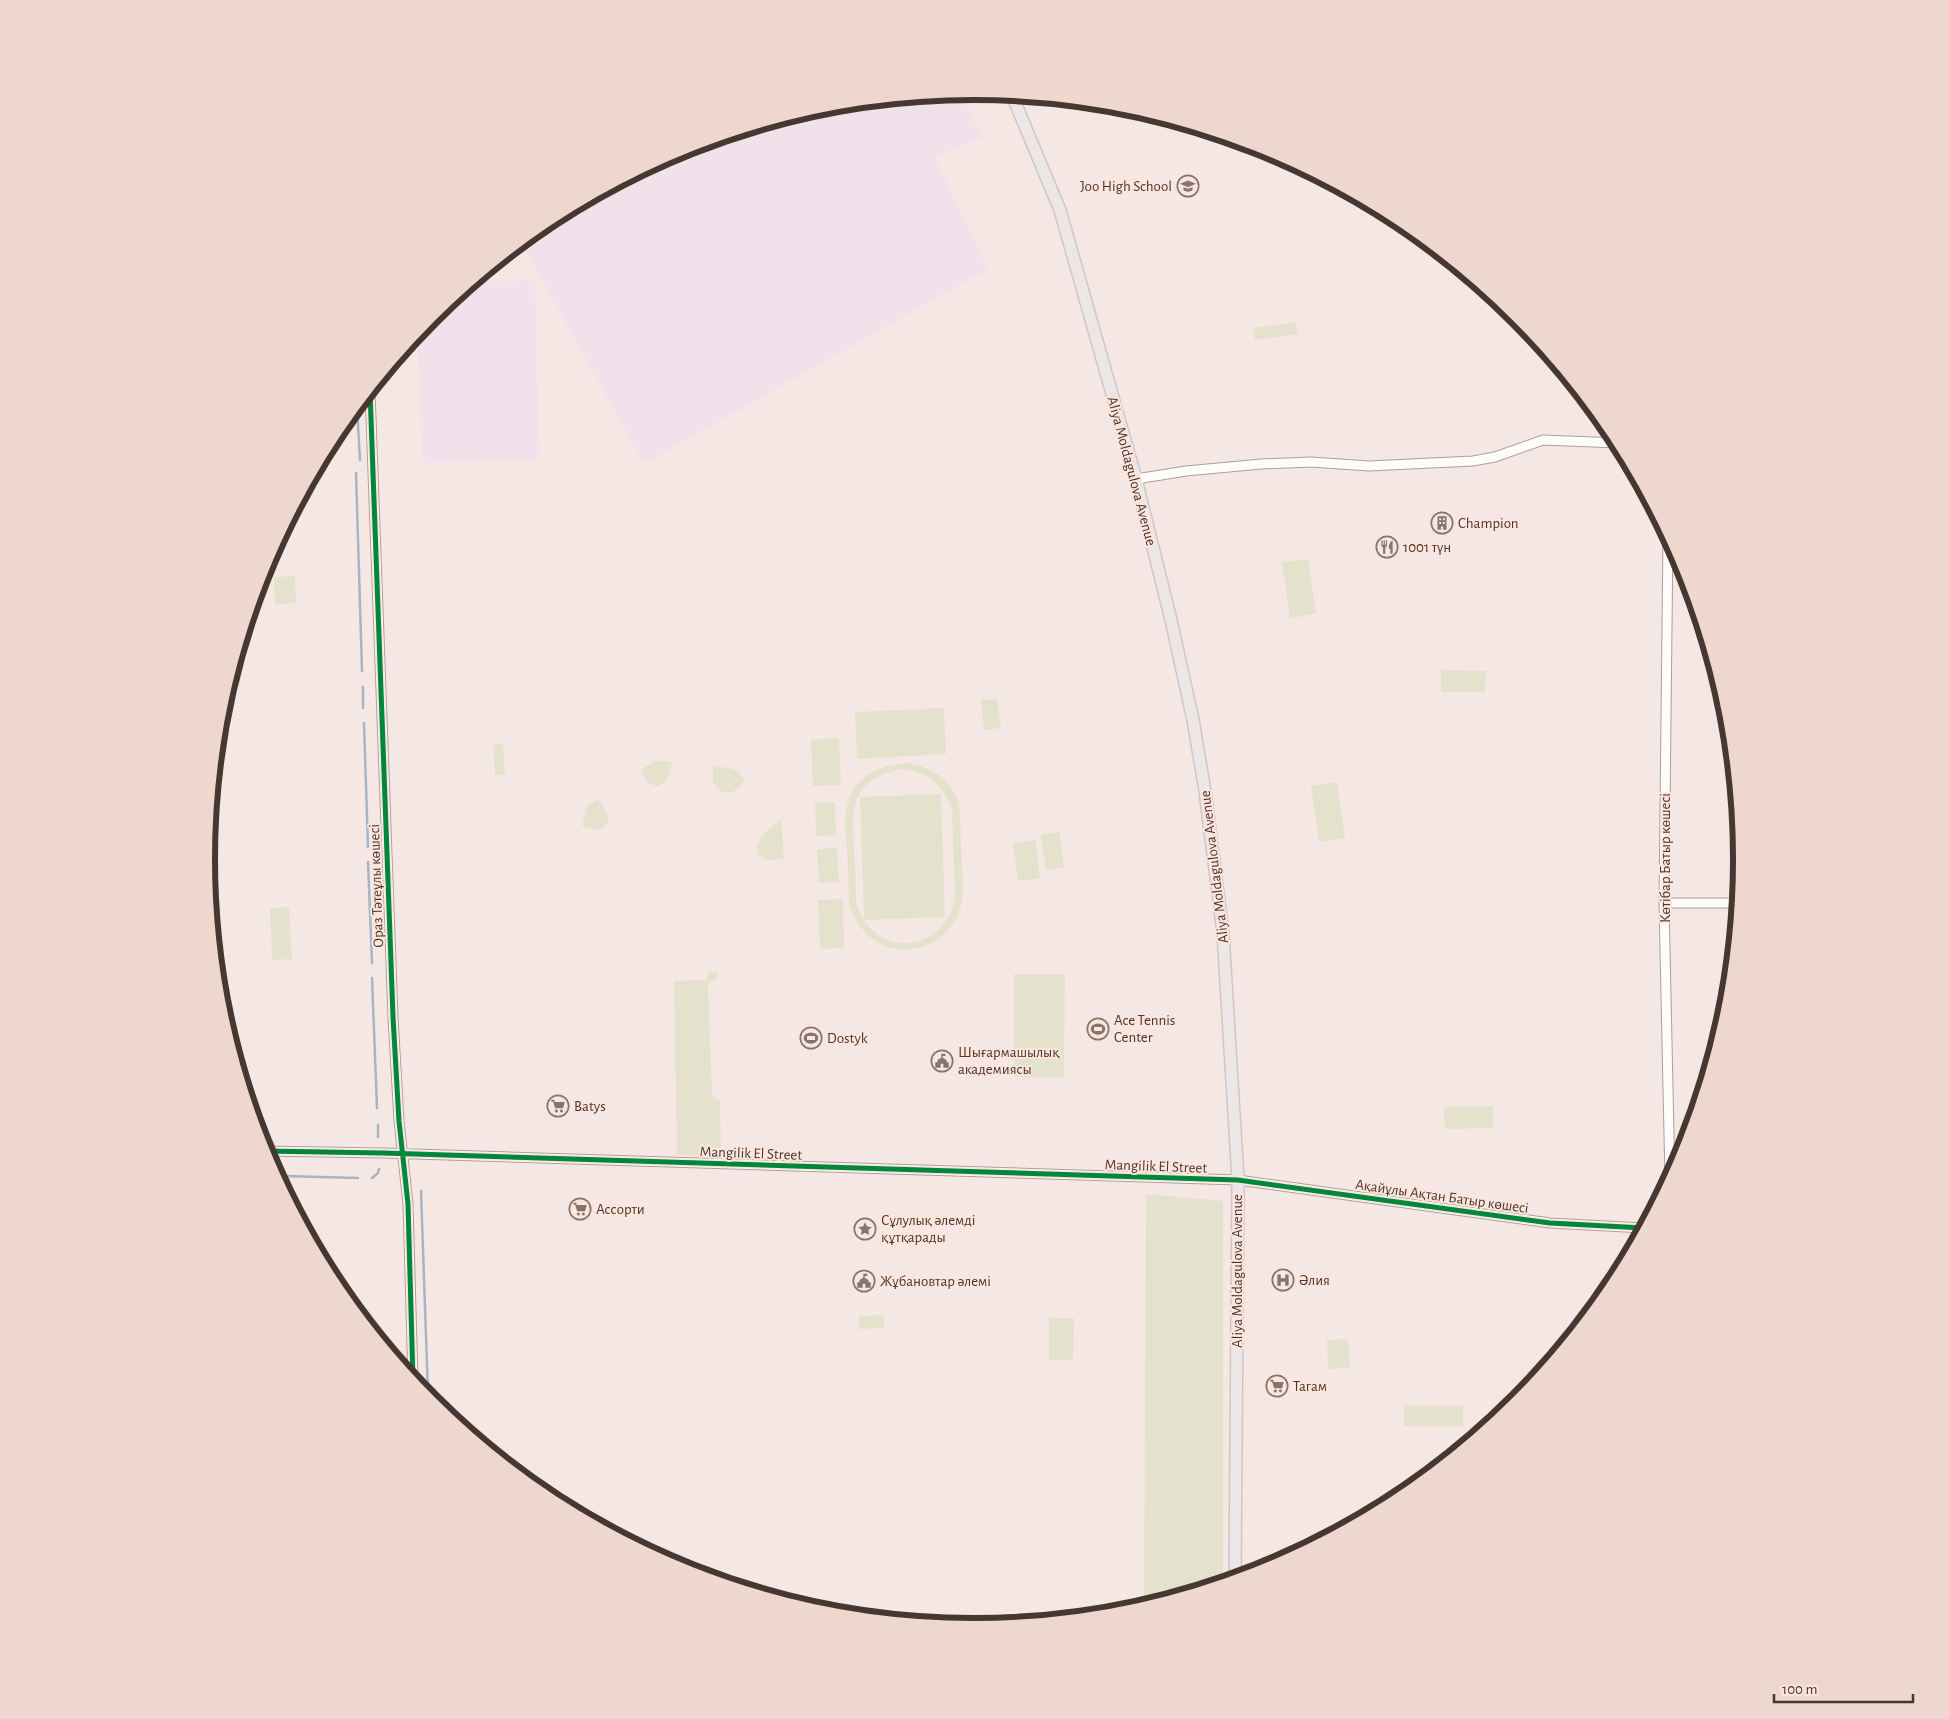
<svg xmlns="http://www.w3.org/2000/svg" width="1949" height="1719" font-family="'Alegreya Sans',sans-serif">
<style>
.industrial{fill:#f0e1ea}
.green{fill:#e4e1cd;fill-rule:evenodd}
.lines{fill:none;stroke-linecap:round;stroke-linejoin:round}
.stream{stroke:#a4b5c8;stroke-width:2.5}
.minor-casing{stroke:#ac9f9b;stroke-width:11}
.major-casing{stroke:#cfc7c4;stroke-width:14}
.minor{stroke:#fefcfb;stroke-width:9}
.major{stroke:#ede6e6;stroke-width:11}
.cycleway-casing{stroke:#fde5dc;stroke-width:8}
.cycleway{stroke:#00873e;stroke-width:5}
.labels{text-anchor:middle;stroke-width:4;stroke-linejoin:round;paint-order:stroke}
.poi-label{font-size:15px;fill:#463731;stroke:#fde5dc;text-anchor:start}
.street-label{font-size:15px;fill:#463731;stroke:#fde5dc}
.rim{fill:none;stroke:#463731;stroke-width:6}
</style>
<rect width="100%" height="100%" fill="#f5e8e4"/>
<!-- industrial -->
<path class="industrial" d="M960 93 982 138 935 157 988 269 644 464 521 243 548 221 681 150 825 106Z
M535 280 539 459 423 463 417 334 431 316 473 282Z"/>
<!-- green -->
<path class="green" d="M1296 322 1298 334 1255 340 1253 328Z
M1308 559 1316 614 1290 618 1282 562Z
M295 576 296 603 275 604 274 577Z
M1441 670 1486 671 1485 692H1441Z
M997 699 1001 728 984 730 981 700Z
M944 708 946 754 857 759 855 712Z
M839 738 841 785 813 786 811 740Z
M503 744 505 775H495L493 745Z
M655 761 672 762C670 774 669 783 657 786L648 783 640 770Z
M907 763C926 766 944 774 954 792 962 807 960 827 961 844 961 863 965 883 962 901 956 935 924 955 892 948 870 943 855 924 849 904 849 886 848 867 847 849 846 837 844 823 846 811 852 777 877 765 907 763ZM901 769C926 771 945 785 952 811L955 898C943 956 872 959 856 902 856 884 855 866 854 848 852 806 852 779 901 769Z
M714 766 734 769 746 781 733 792H722C711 785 712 778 714 766Z
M1337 782 1345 838 1319 842 1311 786Z
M941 794 945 917 864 920 860 797Z
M598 799 607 813 609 820C603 833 594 829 582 826L587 806Z
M835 802 836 835 816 836 815 803Z
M781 819 784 859 765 860 758 855C753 839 771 828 781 819Z
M1059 832 1064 868 1046 870 1041 835Z
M1035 840 1040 878 1018 881 1013 843Z
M837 848 839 882 819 883 817 849Z
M843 899 844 948 820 949 818 900Z
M289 907 292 959 272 960 270 908Z
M708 972H717L718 977 708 984 712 1096 720 1101 721 1155H677L674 981 707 980Z
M1014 974H1065L1064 1077H1014Z
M1493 1106V1128L1445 1129 1444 1107Z
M1146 1194 1223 1201V1583L1144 1607Z
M884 1315V1328L859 1329V1316Z
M1049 1318H1074L1073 1360H1049Z
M1348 1339 1350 1368 1328 1369 1327 1340Z
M1404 1405 1463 1406V1427L1404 1426Z"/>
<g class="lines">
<!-- stream -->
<path class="stream" d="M357 408 360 460
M356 473 362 671
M363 687V708
M364 723 368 847
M368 862 372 963
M372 978 377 1108
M378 1125V1137
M285 1176 358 1178
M372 1178 378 1173 379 1169
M421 1191 428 1394"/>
<!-- minor casing -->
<g class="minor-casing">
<path id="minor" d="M370 391 393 1017 399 1121 408 1204 413 1380
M1136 479 1186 471 1261 464 1311 462 1369 466 1473 461 1495 457 1543 440 1619 443
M1668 535 1664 903 1670 1181
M1664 903H1739
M264 1151 383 1153 1238 1180 1550 1223 1644 1228"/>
</g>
<!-- major casing -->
<g class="major-casing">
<path id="major" d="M1012 95 1060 210 1136 479 1171 620 1193 720 1205 791 1223 933 1238 1180 1235 1579"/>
</g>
<!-- minor -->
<use href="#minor" class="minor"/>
<!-- major -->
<use href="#major" class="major"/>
<!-- cycleway casing -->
<g class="cycleway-casing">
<path id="cycleway" d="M370 391 393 1017 399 1121 408 1204 413 1380
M264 1151 383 1153 1238 1180 1550 1223 1644 1228"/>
</g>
<!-- cycleway -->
<use href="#cycleway" class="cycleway"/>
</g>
<!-- icons -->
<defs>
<g id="school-ring" transform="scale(1.125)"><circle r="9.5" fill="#fde5dc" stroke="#837570" stroke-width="1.5"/><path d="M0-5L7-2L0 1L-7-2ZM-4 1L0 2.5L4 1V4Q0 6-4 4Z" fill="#837570"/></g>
<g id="building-ring" transform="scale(1.125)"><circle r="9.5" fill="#fde5dc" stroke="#837570" stroke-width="1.5"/><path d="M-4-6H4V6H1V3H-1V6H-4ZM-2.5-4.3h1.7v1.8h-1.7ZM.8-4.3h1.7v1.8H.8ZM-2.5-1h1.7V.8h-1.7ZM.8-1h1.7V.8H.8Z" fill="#837570"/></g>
<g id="restaurant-ring" transform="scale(1.125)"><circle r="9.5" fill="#fde5dc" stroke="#837570" stroke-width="1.5"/><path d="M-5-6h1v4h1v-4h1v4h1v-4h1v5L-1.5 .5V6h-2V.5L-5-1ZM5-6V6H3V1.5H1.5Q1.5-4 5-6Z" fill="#837570"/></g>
<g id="stadium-ring" transform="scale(1.125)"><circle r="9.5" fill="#fde5dc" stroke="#837570" stroke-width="1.5"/><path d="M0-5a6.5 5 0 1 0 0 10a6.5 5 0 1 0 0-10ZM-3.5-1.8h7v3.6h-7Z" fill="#837570"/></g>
<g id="civic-ring" transform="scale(1.125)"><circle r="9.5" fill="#fde5dc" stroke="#837570" stroke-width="1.5"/><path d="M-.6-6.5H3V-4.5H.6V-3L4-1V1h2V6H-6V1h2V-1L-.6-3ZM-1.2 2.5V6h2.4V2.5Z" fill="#837570"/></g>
<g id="supermarket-ring" transform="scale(1.125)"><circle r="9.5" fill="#fde5dc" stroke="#837570" stroke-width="1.5"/><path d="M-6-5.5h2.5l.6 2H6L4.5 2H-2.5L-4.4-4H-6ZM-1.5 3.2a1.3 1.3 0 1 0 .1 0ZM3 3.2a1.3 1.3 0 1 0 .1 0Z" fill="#837570"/></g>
<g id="sight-ring" transform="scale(1.125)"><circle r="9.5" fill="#fde5dc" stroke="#837570" stroke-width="1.5"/><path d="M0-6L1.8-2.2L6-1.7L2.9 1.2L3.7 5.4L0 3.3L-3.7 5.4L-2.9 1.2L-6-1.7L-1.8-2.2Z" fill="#837570"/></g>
<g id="hospital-ring" transform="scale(1.125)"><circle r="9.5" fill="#fde5dc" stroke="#837570" stroke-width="1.5"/><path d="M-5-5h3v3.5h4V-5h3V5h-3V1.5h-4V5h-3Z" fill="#837570"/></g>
</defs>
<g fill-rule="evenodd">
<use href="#school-ring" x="1188" y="186"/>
<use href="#building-ring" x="1442" y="523"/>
<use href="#restaurant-ring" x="1387" y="547"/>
<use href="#stadium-ring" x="1098" y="1029"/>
<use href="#stadium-ring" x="811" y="1038"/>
<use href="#civic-ring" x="942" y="1061"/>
<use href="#supermarket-ring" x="558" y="1106"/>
<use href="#supermarket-ring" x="580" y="1209"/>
<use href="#sight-ring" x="865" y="1229"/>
<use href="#hospital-ring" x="1283" y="1280"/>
<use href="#civic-ring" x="864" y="1281"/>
<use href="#supermarket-ring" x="1277" y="1386"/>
</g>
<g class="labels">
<!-- poi labels -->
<g class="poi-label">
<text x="1172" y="191" text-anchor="end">Joo High School</text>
<text x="1458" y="528">Champion</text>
<text x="1403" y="552">1001 түн</text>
<text x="1114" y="1025">Ace Tennis<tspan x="1114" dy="17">Center</tspan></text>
<text x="827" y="1043">Dostyk</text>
<text x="958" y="1057">Шығармашылық<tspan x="958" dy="17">академиясы</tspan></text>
<text x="574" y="1111">Batys</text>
<text x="596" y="1214">Ассорти</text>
<text x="881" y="1225">Сұлулық әлемді<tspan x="881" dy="17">құтқарады</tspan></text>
<text x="1299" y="1285">Әлия</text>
<text x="880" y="1286">Жұбановтар әлемі</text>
<text x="1293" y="1391">Тагам</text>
</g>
<!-- street labels -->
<g class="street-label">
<text transform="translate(1132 471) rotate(75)" y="5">Aliya Moldagulova Avenue</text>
<text transform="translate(1665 858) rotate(-90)" y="5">Көтібар Батыр көшесі</text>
<text transform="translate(1214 867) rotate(-97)" y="5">Aliya Moldagulova Avenue</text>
<text transform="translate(376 886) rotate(-92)" y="5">Ораз Тәтеұлы көшесі</text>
<text transform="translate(751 1153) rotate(2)" y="5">Mangilik El Street</text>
<text transform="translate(1156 1166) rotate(2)" y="5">Mangilik El Street</text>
<text transform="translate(1442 1196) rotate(8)" y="5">Ақайұлы Ақтан Батыр көшесі</text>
<text transform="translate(1237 1271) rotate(-90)" y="5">Aliya Moldagulova Avenue</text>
</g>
</g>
<!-- crop -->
<path d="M0 0H1949V1719H0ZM215 859a759 759 0 1 1 1518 0a759 759 0 1 1-1518 0Z" fill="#eed7ce" fill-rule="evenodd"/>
<path class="rim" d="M215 859a759 759 0 1 1 1518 0a759 759 0 1 1-1518 0Z"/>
<!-- scale -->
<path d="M1774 1694v8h139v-8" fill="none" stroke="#463731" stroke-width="2.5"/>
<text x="1782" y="1694" font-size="15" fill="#463731" stroke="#fde5dc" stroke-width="4" paint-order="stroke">100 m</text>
</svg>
